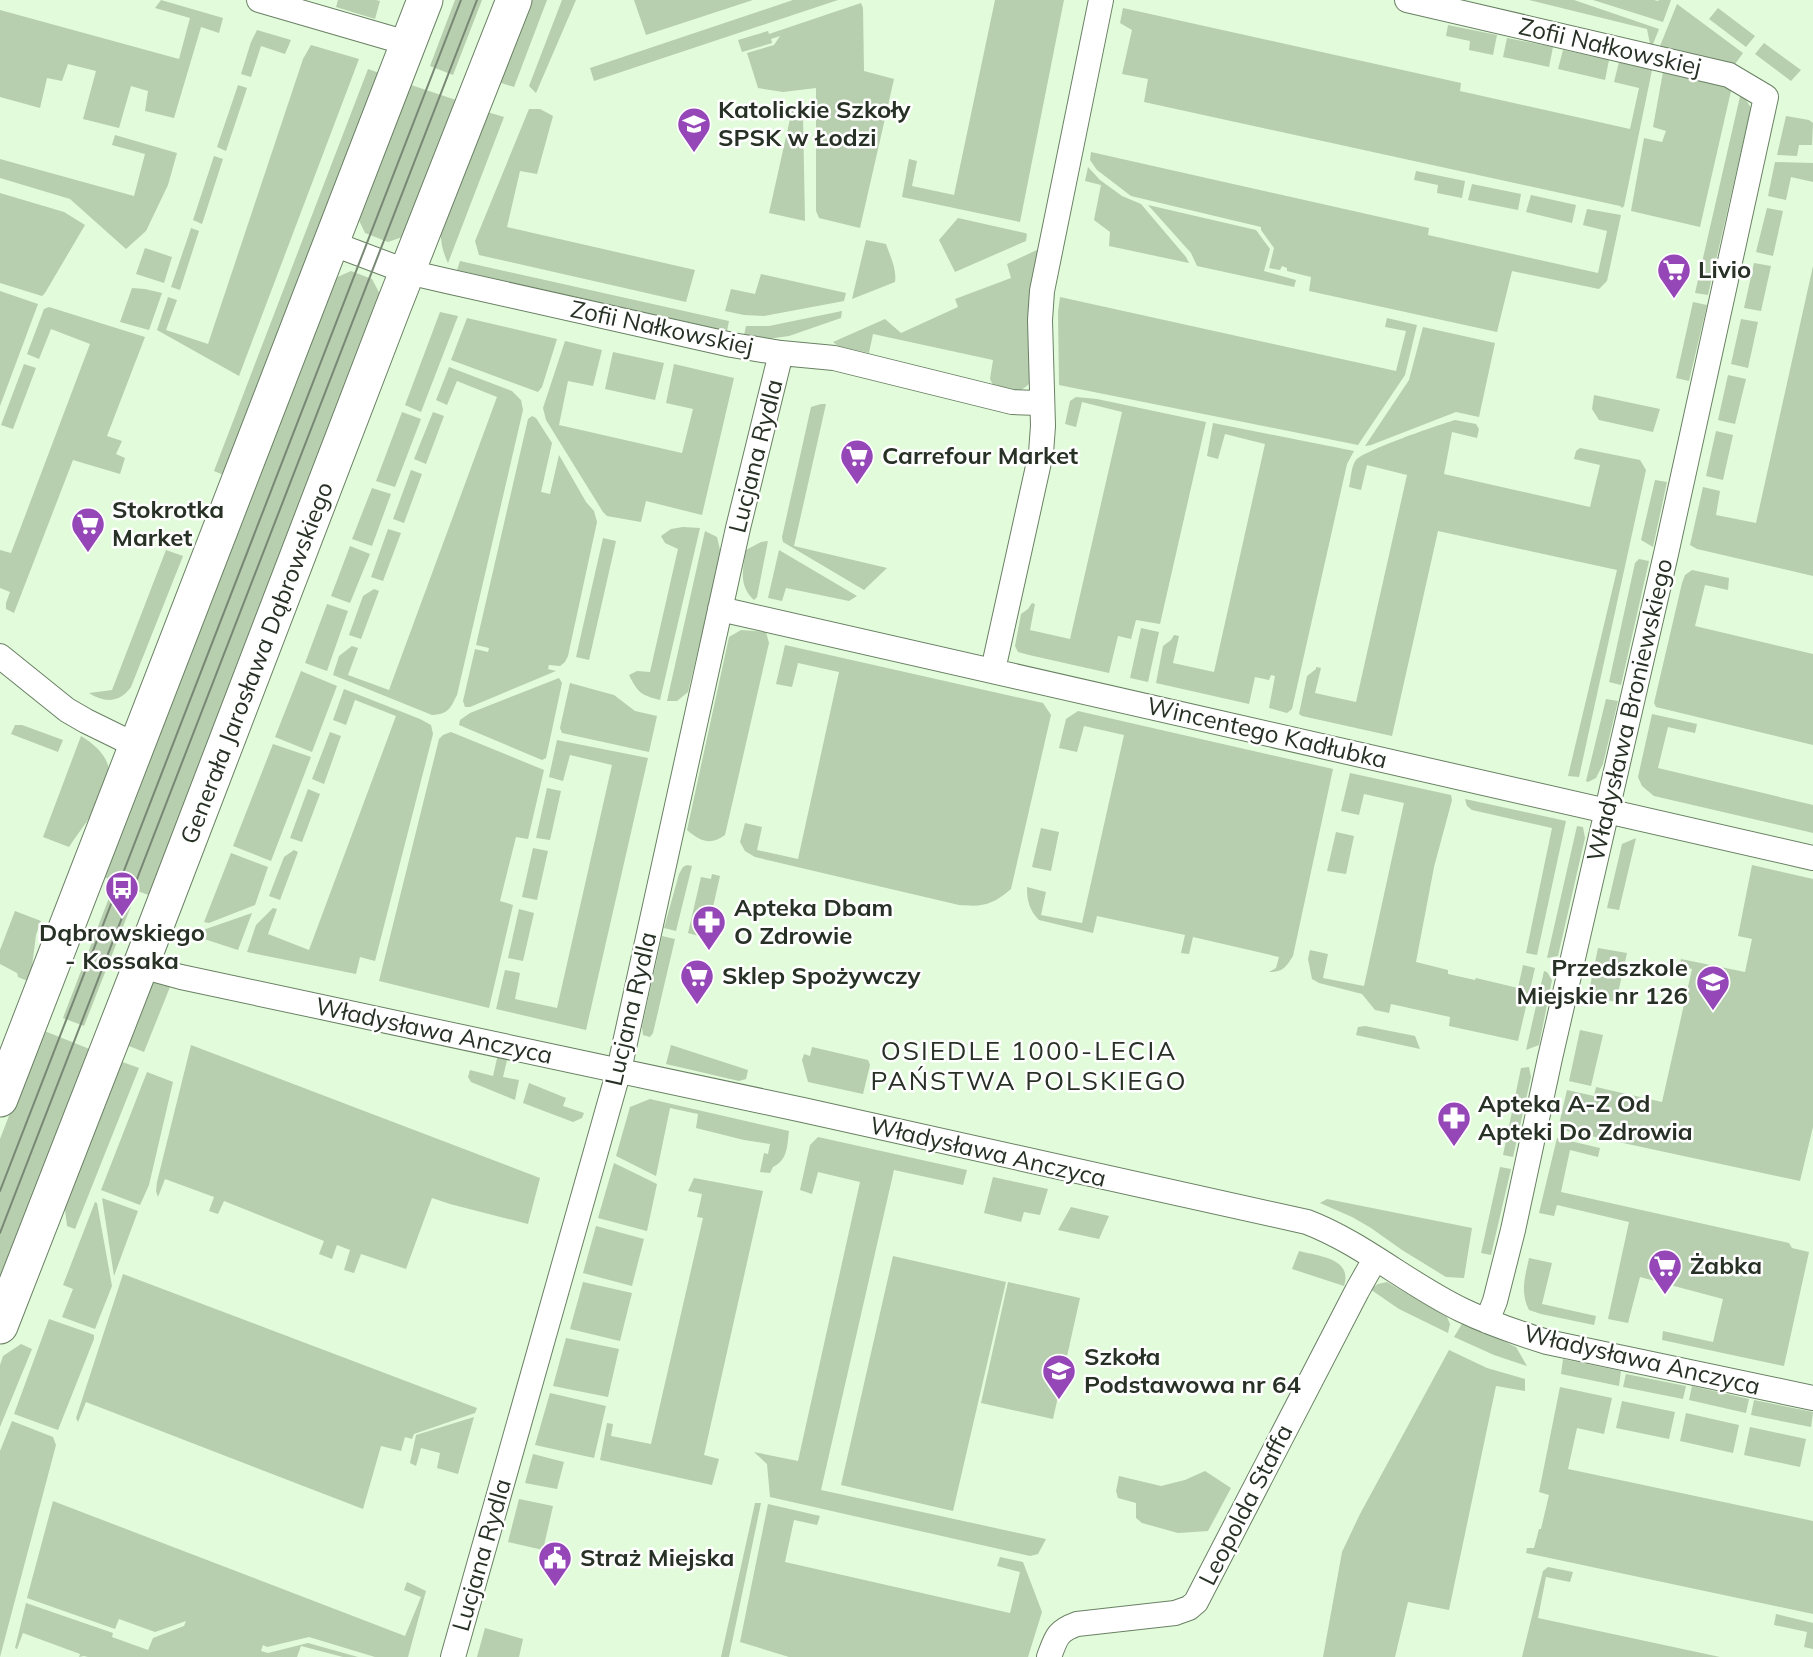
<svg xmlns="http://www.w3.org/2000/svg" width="1813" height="1657" font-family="Mulish,sans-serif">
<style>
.green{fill:#b7ceaf}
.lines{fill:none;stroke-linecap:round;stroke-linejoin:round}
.street-casing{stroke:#6a8064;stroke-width:26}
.secondary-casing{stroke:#6a8064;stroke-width:37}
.street{stroke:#fff;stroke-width:24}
.secondary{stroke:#fff;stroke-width:35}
.tram{stroke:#788874;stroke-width:2}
.labels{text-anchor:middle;stroke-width:5;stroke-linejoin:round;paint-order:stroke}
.street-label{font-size:24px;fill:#283125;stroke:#fff}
.poi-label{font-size:24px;font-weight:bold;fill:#283125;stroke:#fff;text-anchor:start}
.neighbourhood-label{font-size:26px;letter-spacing:2px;fill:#283125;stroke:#fff}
</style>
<rect width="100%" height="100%" fill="#e2fbdb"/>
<!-- green -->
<path class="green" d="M161 0 223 18 219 33 201 27 174 118 145 111 148 91 131 86 119 128 83 119 96 71 68 64 62 81 47 78 40 108 0 97V10L179 59 190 18 155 8Z
M338 0H376L380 1 375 19 336 7Z
M455 0H482L453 75 430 66Z
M527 0H547L514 87 495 81Z
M562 0H576L536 93 529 86Z
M634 0H753L646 35Z
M793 0H838L594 81 590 68Z
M995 0H1064L1020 222 902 197 909 159 917 161 912 186 954 195Z
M1529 0H1574L1659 29 1651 49 1647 29Z
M1593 0H1654L1658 1 1659 0H1671L1663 22Z
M861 3 863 8 864 71 894 79 860 228 819 218 816 211V88L783 92 758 88 747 53 774 45 780 36 771 39 772 43 742 52 738 40 768 31 769 34Z
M1677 4 1743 53 1733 67 1658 51Z
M1123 8 1461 83 1460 91 1630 129 1639 88 1614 82 1619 62 1652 70 1624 206 1622 208 1620 206 1144 102 1148 79 1122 74 1132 30 1120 23Z
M1718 8 1755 36 1746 47 1709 19Z
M1448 25 1497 35 1493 55 1469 50 1470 41 1446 36Z
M257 30 291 40 285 54 261 46 251 77 241 74 251 42Z
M1507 38 1553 47 1549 67 1503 57Z
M1764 43 1801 70 1791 81 1755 54Z
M311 45 359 59 239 376 157 330 168 297 177 300 166 330 208 344 303 59Z
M1563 50 1609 60 1605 80 1558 69Z
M368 69 382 74 226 476 214 471Z
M1663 72 1725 85 1731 91 1700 227 1631 211 1644 138 1662 142 1666 131 1653 127Z
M408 84 459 101 408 235 388 242 365 233 357 216Z
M238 85 247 88 226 151 217 147Z
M1741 92 1751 108 1708 295 1695 293Z
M802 108 803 117 805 221 769 213 792 110Z
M529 109H540L553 116 537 174 520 171 507 227 695 270 686 302 479 255 475 241Z
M484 111 504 117 448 263C442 250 440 240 441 226Z
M1786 116 1809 120 1813 123 1812 145H1799L1797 156 1777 155Z
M115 135 177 153 168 185 146 231 126 249 70 199 0 178V159L134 196 145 154 112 145Z
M1091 152 1429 228 1428 235 1598 273 1607 231 1583 225 1587 209 1621 215 1607 281 1599 289 1512 271 1497 332 1309 291 1311 277 1287 271V268L1282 266 1280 270 1269 268 1274 248 1261 230V227L1131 196 1097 170 1090 160Z
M214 156 223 159 202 224 193 220Z
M1775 162 1813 163V182L1791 177 1786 200 1768 196Z
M1088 167 1100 180 1122 196 1141 204 1186 257 1189 263 1109 246 1110 232 1094 220 1101 185 1085 181Z
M1416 171 1465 181 1462 198 1437 193 1438 185 1414 180Z
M1472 184 1521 194 1518 210 1468 200Z
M0 193 64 212 85 225 45 293 42 296 0 283Z
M1531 195 1576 205 1572 223 1526 212Z
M1148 205 1256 230 1270 249 1264 271 1296 280 1294 287 1197 266 1191 253Z
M1767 208 1783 211 1773 256 1756 252Z
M958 218 1025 233 1027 234 1026 241 955 272 939 240Z
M191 228 199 231 180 290 171 287Z
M866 240 886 244C890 256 897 269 895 282L852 299Z
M145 248 172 257 164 283 136 274Z
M1041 248 1031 382C1017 396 1011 392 994 387L990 379 993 360 873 334 869 353 838 346 833 342 885 319 901 333 958 307 955 299 1011 278 1007 264Z
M460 261 729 321 727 331 457 270Z
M1754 263 1771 266 1761 311 1744 308Z
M1813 266V576L1697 549 1690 545 1703 487 1720 491 1716 515 1756 523Z
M351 271 372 279 382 298 152 896 137 891 84 1026 63 1018 115 882 102 876 333 279Z
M761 274 846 293 844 301 764 316 744 315 725 311 731 289 755 294Z
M132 288 145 289 162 293 149 330 120 322Z
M0 291 38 304 0 406Z
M1060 297 1396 371 1406 331 1385 327 1387 318 1417 325 1405 375 1358 445 1059 385 1058 312Z
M1693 302 1707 305 1689 381 1676 378Z
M49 307 145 337 107 436 122 441 116 454 125 458 120 474 73 460 14 613 6 609V603L10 592 0 588V550L11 553 90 344 51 329 39 359 27 354 44 309Z
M842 311 841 318 789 336 767 339 744 335 746 326H769Z
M440 312 458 316 421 412 405 405Z
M467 318 557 339 542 387 538 392 451 360Z
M1741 319 1758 322 1748 368 1731 364Z
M1423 327 1495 343 1479 417 1456 412 1371 445 1365 446 1409 380Z
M565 341 602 350 593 386 568 381 559 425 682 453 693 409 666 403 674 364 734 378 702 515 646 501 641 522 607 516 603 512 546 420 543 408Z
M613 352 664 363 655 400 605 389Z
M24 364 36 368 13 429 1 425Z
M449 367 512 391 521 400 523 410 457 695C450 709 448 714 432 715L333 675 339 656 352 646 358 648 348 675 389 690 497 397 457 381 447 405 436 400Z
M1728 375 1746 379 1735 424 1718 420Z
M1594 395 1660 409 1653 432 1599 420 1592 409Z
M1076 397 1097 399 1206 422 1160 624 1136 620 1131 639 1118 636 1109 673 1029 655 1018 652 1015 646 1021 614 1028 609 1032 603 1035 604 1030 630 1070 639 1122 412 1082 402 1076 427 1065 424 1070 401Z
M821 404H826L794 546 887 568 864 590 783 542 782 537 811 407Z
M402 412 421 419 395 487 376 481Z
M433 412 444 416 426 464 414 459Z
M532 416 536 418 552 443 541 492 550 494 559 455 586 502 594 511 597 522 568 656 565 662 560 666 549 665 548 669 556 671 470 707H465L463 701 475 649 488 652 489 648 476 645 528 419Z
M1455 420 1476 424 1479 429 1477 438 1452 432 1444 474 1590 507 1600 465 1574 459 1576 451 1580 448 1640 460 1646 470 1579 777 1568 776 1617 570 1438 531 1392 736 1302 716 1299 714 1307 676 1316 669V667L1321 668 1315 693 1356 702 1407 475 1367 465 1361 490 1349 487C1351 479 1351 466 1356 460 1365 450 1438 425 1455 420Z
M1213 423 1354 451 1347 464 1292 709 1287 713 1269 708 1275 676 1271 675 1269 680 1255 677 1249 704 1156 683 1163 646 1171 640 1174 635 1179 636 1173 663 1214 672 1265 444 1225 434 1218 459 1207 456Z
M1716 431 1733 435 1723 480 1706 476Z
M411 470 422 474 404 523 393 519Z
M1655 480 1667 482 1653 547 1641 540Z
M372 488 391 494 372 546 352 539Z
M683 527 700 528 660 700C641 695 638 693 629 675L637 671 650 672 678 549 665 543 661 536 671 529Z
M388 529 401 533 383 581 371 577Z
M705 531 717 537 721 554 688 692 677 701H667Z
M603 538 616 541 589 660 576 657Z
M768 541 757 597 754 600C738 585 743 569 746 550L761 542Z
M350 546 370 554 350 603 331 596Z
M166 550 183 556 131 687C120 703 104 703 89 693L112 690Z
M779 550 857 596 849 601 786 588 782 601 768 598Z
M1639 559 1649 561 1621 685 1609 682 1635 563Z
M1692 570 1729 578 1728 590 1705 585 1695 626 1813 654V745L1656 707 1654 703 1682 583 1685 575Z
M374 589 379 591 361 639 349 635 363 596Z
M327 604 348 611 327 671 305 663Z
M1141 628 1159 632 1148 682 1130 678Z
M741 630 766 632 769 643 725 835C710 846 700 841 687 830L729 637Z
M785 645 1043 703 1051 715 1011 889C992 905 984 907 959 905L755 857 745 851 740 842 745 823 762 827 757 850 798 859 839 672 798 663 792 687 776 684Z
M301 671 337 686 312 752 275 737Z
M559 678 562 683 546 758 542 760 459 725 460 720 470 713Z
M570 683 614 695 635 711 657 716 649 752 562 733 560 728Z
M344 689 420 719 431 725 433 734 375 961 360 957 356 974 247 952 256 925 273 908 277 909 268 934 309 950 396 716 355 700 346 725 333 720Z
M1606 699 1618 701 1603 764 1596 778 1588 782 1586 781Z
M1078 711 1333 769 1293 956C1286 967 1283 972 1269 972L1276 968 1279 957 1193 937 1189 954 1181 953 1185 935 1097 916 1093 933 1039 920C1029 910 1027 900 1027 887L1046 892 1041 915 1082 923 1124 735 1084 726 1077 752 1059 748 1066 719Z
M1652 714 1697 724 1695 733 1668 727 1658 768 1813 805V833L1654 796 1642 786 1638 777Z
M15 725H22L63 740 58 752 11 734Z
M330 732 341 736 324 784 312 779Z
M451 732 544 770 528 839 516 837 500 901 513 905 489 1008 379 981 439 739 443 735Z
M81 736C94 744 110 757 109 774 107 798 82 827 69 847L43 837Z
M557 740 648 758 586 1030 496 1009 505 970 520 973 515 999 557 1008 612 765 570 755 563 781 549 777Z
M273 744 311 757 271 861 233 846Z
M1350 773 1451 795 1452 800 1434 867 1416 962 1448 970V974L1475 980 1476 978 1518 988 1523 965 1535 968 1518 1041 1449 1026 1450 1017 1391 1004 1389 1013 1375 1010 1362 994 1319 983 1312 979 1308 959 1310 950 1328 954 1323 978 1364 986 1404 803 1364 794 1359 815 1341 811Z
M547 788 561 791 550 840 536 838Z
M308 789 320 794 302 842 290 838Z
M1465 799 1566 821 1537 955 1526 953 1552 828 1472 810 1467 806Z
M1577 826 1583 827 1585 838 1558 956 1547 958Z
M1041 828 1059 832 1051 871 1032 867Z
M1336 832 1354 836 1346 874 1327 871Z
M1636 838 1619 910 1607 908 1622 844Z
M533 848 548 851 537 900 522 897Z
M294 850 298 852 280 900 269 896 284 857Z
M231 853 268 867 255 905 209 923 204 922Z
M687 865 692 866 676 931 664 928 679 874 683 867Z
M1752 865 1813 879V1127L1800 1181 1558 1129 1567 1090 1594 1096 1596 1087 1662 1102 1692 969 1679 966 1681 959 1745 972 1752 939 1738 936Z
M712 874 720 876 706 938 688 933 701 877 711 879Z
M519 909 534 913 523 961 508 958Z
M15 911 41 921 36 935 30 982 18 977 17 973 0 964V950Z
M252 913 238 950 201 938 203 930Z
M662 936 675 939 653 1033 650 1037 643 1035 642 1027Z
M1598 948 1627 953 1616 1002 1588 996Z
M1544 971 1547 972 1552 980 1539 1045 1526 1050Z
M148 981 172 982 144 1052 124 1044Z
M1365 1026 1415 1036 1420 1049 1356 1035 1358 1027Z
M42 1030 92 1050 0 1288V1139Z
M1580 1030 1603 1035 1591 1086 1569 1081Z
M191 1045 540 1178 528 1224 450 1204 432 1198 406 1269 361 1254 354 1273 344 1270 350 1250 337 1245 332 1259 319 1254 324 1241 224 1201 218 1214 209 1211 214 1197 165 1179 158 1197 156 1191 157 1182Z
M671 1045 748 1070 746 1079 739 1081 666 1064Z
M812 1047 868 1060 870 1065 863 1094 808 1082 802 1060 804 1054 810 1056Z
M498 1054 508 1056 503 1077 519 1080 515 1100 471 1082 468 1077 470 1070 493 1076Z
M117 1060 139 1068 75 1229 67 1226 64 1201Z
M1529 1067 1531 1077 1513 1157 1503 1155 1521 1068Z
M147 1072 173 1082 149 1185 140 1205 101 1190Z
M529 1083 566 1098 563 1106 584 1113 582 1118 573 1122 523 1103Z
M650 1099 789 1131C787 1146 788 1160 773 1167L770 1173 760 1172 764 1153 768 1154 770 1144 744 1140 696 1128 698 1114 670 1108 656 1176 616 1156 630 1107Z
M818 1137 967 1170 963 1185 894 1170 821 1490 1046 1539 1038 1554 1030 1556 770 1497 767 1464 754 1452 798 1461 860 1182 818 1172 812 1194 800 1190 810 1145Z
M1557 1138 1600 1148 1598 1157 1570 1150 1561 1192 1789 1243 1792 1248 1809 1252 1784 1366 1662 1340 1663 1331 1713 1342 1723 1299 1640 1277 1628 1323 1608 1319 1629 1222 1557 1205 1554 1216 1539 1213Z
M614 1163 657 1184 647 1231 598 1218Z
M1500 1167 1511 1169 1491 1255 1481 1253Z
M993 1177 1048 1189 1040 1215 1024 1212 1021 1222 984 1213Z
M694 1178 763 1191 704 1455 719 1459 712 1485 600 1460 607 1423 613 1424 611 1436 651 1444 703 1218 697 1217 702 1194 688 1191Z
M102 1198 138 1211 114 1276Z
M1327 1199 1472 1228 1464 1278 1446 1277 1402 1250 1371 1228 1352 1217 1320 1203Z
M95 1202 97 1203 112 1286 95 1329 62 1317 73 1289 63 1285Z
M1071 1207 1109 1216 1099 1239 1058 1230Z
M596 1226 644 1239 632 1286 583 1273Z
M1299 1251C1318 1256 1353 1258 1344 1286L1292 1269Z
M893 1256 1006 1282 953 1511 841 1485Z
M1529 1258 1552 1263 1542 1304 1596 1316 1594 1325 1541 1314 1529 1310C1520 1292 1525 1277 1529 1258Z
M123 1274 477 1408 475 1413 414 1434 412 1439 405 1437 401 1451 381 1446 363 1509 86 1402 78 1422 76 1418Z
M583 1282 632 1293 620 1341 570 1329Z
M1008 1282 1080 1298 1053 1419 981 1403Z
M1387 1282 1447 1317 1450 1324 1448 1333 1399 1309 1370 1289 1378 1284Z
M49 1319 89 1333 94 1335V1339L58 1430 14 1414Z
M1463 1322 1516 1347 1527 1366 1494 1355 1454 1337Z
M566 1338 619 1349 608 1397 553 1386Z
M21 1344 32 1349 0 1427V1365L3 1356Z
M1449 1350 1487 1368 1525 1379V1391L1496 1386 1449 1610 1408 1602 1395 1657H1323L1342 1552 1360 1514Z
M1563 1359 1621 1371 1619 1386 1561 1374Z
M1626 1374 1686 1386 1683 1399 1623 1387Z
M1692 1386 1749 1399 1746 1413 1689 1400Z
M1560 1387 1612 1398 1604 1434 1577 1428 1568 1469 1813 1521V1614L1526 1553 1527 1548H1534L1539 1529H1541L1549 1495 1539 1492Z
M550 1393 606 1406 594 1458 535 1445Z
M1754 1400 1813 1412 1811 1427 1751 1415Z
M1622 1401 1675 1412 1669 1439 1616 1428Z
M1686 1413 1739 1425 1733 1453 1680 1441Z
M474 1417 458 1474 437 1468 440 1453 421 1448 416 1466 410 1463 416 1435Z
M12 1421 53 1437 56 1445 0 1657V1451Z
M1750 1427 1806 1439 1800 1467 1744 1455Z
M533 1454 564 1462 557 1489 525 1483Z
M1205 1471 1231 1488 1208 1531 1178 1533 1142 1523 1136 1518V1503L1118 1498 1116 1491 1119 1476 1161 1486 1185 1480Z
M519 1499 553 1506 543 1550 508 1542Z
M53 1501 405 1636 421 1597 404 1590 407 1582 426 1591 408 1657H375L309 1637 267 1647 263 1645 261 1651 268 1653 308 1643 358 1657H343L301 1646 297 1657H88L84 1656 79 1657 80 1654 23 1633 17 1649 15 1648 26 1603 113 1633 112 1637 148 1650 153 1638 184 1626 186 1621 155 1632 119 1619 115 1629 27 1598Z
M755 1503H761L729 1657H721Z
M768 1504 820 1516 817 1525 794 1520 785 1562 1010 1613 1020 1572 997 1566 1000 1557 1023 1562 1042 1612 1028 1657H789L740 1642Z
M1548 1567 1573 1572 1570 1582 1546 1577 1538 1618 1720 1657H1522L1543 1571Z
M1776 1614 1813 1623V1649L1804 1647 1807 1632 1774 1625Z
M485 1628 523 1639 519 1657H477Z"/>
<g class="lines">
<!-- street casing -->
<g class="street-casing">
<path id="street" d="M259 0 407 43
M1407 0 1729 75 1766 97 1666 554 1550 1058 1513 1230 1495 1301 1487 1321
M331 243 408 272 447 281 732 345 781 353 834 358 1012 402 1039 403
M720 609 1813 858
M0 656 67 710 86 721 137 746
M993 670 1041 453 1043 426 1040 320 1042 291 1101 0
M142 962 152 969 181 977 803 1110 1307 1222C1362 1243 1408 1284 1462 1310 1489 1323 1518 1333 1547 1342L1813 1398
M453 1657 619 1070 738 528 781 353
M1049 1657C1056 1638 1057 1631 1077 1624L1175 1613 1189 1608 1196 1602 1357 1291 1375 1259"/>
</g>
<!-- secondary casing -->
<g class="secondary-casing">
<path id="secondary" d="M0 1099 425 0
M0 1326 142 962 392 310 514 0"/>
</g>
<!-- street -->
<use href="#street" class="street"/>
<!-- secondary -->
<use href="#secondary" class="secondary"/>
<!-- tram -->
<path class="tram" d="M0 1191 461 0
M0 1233 477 0"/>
</g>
<!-- icons -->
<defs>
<g id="school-pin" transform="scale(1.75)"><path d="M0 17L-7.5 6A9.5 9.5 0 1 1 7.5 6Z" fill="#9547b8" stroke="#fff"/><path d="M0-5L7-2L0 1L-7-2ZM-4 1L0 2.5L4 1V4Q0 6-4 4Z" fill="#fff"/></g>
<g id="supermarket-pin" transform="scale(1.75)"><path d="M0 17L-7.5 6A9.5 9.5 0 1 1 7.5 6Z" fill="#9547b8" stroke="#fff"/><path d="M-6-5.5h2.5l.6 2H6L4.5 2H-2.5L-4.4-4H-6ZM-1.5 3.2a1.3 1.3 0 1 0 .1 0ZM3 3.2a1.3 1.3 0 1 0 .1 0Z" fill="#fff"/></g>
<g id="bus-pin" transform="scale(1.75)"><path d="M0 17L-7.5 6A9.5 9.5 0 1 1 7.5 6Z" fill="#9547b8" stroke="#fff"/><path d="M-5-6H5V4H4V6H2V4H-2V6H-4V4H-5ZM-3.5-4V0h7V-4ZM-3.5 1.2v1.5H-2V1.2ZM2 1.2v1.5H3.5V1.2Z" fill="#fff"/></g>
<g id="pharmacy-pin" transform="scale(1.75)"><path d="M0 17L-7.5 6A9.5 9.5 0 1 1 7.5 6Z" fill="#9547b8" stroke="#fff"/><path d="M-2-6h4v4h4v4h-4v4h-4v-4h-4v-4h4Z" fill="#fff"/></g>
<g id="civic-pin" transform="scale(1.75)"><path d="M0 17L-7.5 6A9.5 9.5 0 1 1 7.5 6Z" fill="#9547b8" stroke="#fff"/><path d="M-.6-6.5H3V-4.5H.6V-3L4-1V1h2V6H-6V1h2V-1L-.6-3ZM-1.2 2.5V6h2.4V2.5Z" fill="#fff"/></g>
</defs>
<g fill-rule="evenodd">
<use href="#school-pin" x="694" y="124"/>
<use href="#supermarket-pin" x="1674" y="270"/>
<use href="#supermarket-pin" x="857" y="456"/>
<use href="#supermarket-pin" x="88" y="524"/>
<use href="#bus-pin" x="122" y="888"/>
<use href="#pharmacy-pin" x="709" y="922"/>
<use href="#supermarket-pin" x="697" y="976"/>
<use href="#school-pin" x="1713" y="982"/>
<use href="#pharmacy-pin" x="1454" y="1118"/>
<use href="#supermarket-pin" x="1665" y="1266"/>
<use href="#school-pin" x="1059" y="1371"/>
<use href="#civic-pin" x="555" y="1558"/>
</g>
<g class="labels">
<!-- street labels -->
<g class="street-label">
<text transform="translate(1610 47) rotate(13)" y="8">Zofii Nałkowskiej</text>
<text transform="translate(662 328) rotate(12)" y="8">Zofii Nałkowskiej</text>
<text transform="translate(756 456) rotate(-76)" y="8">Lucjana Rydla</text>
<text transform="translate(257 663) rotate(-69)" y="8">Generała Jarosława Dąbrowskiego</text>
<text transform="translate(1630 710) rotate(-77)" y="8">Władysława Broniewskiego</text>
<text transform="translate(1267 733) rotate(13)" y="8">Wincentego Kadłubka</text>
<text transform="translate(631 1009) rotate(-77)" y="8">Lucjana Rydla</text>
<text transform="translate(434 1031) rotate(12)" y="8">Władysława Anczyca</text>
<text transform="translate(988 1152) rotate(13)" y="8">Władysława Anczyca</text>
<text transform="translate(1642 1360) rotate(13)" y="8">Władysława Anczyca</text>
<text transform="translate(1246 1505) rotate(-63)" y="8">Leopolda Staffa</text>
<text transform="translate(482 1555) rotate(-74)" y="8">Lucjana Rydla</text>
</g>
<!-- poi labels -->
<g class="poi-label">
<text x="718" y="118">Katolickie Szkoły<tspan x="718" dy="28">SPSK w Łodzi</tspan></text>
<text x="1698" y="278">Livio</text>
<text x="882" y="464">Carrefour Market</text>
<text x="112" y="518">Stokrotka<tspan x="112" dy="28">Market</tspan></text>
<text x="734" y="916">Apteka Dbam<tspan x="734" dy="28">O Zdrowie</tspan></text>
<text x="122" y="941" text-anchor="middle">Dąbrowskiego<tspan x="122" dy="28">- Kossaka</tspan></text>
<text x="1688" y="976" text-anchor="end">Przedszkole<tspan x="1688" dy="28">Miejskie nr 126</tspan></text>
<text x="722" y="984">Sklep Spożywczy</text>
<text x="1478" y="1112">Apteka A-Z Od<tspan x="1478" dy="28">Apteki Do Zdrowia</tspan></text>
<text x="1690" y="1274">Żabka</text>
<text x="1084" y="1365">Szkoła<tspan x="1084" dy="28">Podstawowa nr 64</tspan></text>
<text x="580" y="1566">Straż Miejska</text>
</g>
<!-- neighbourhood labels -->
<g class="neighbourhood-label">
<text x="1029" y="1060">OSIEDLE 1000-LECIA<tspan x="1029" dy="30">PAŃSTWA POLSKIEGO</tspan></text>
</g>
</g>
</svg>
